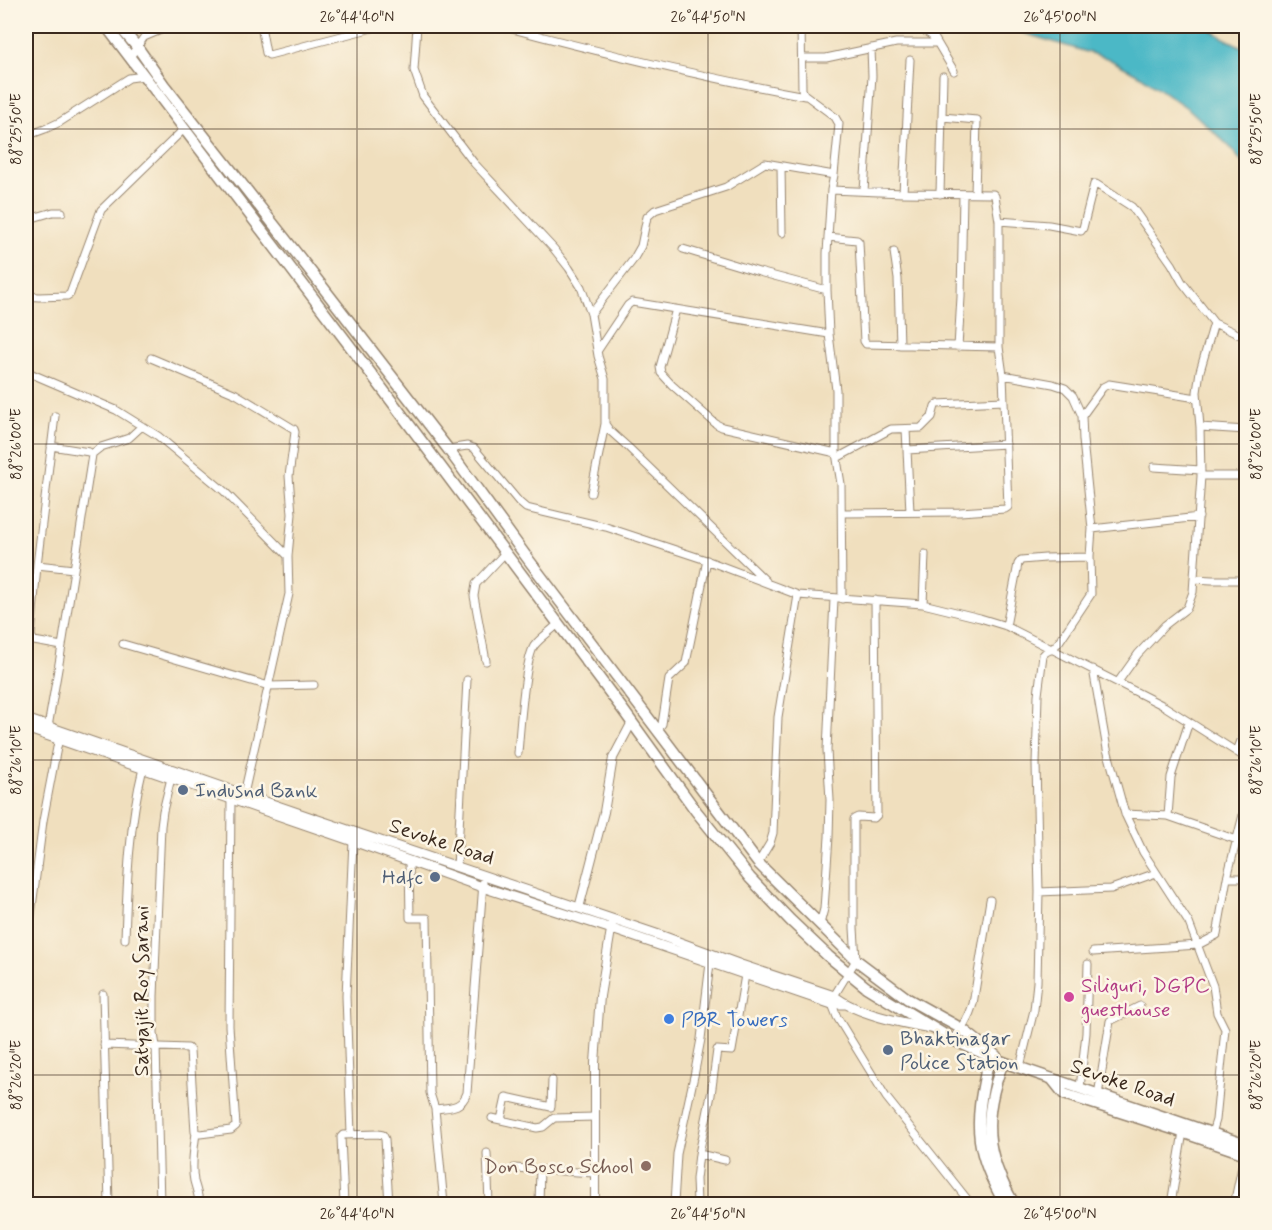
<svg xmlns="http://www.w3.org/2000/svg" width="1272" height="1230" font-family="Mynerve,sans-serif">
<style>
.water{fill:#4bb8c6;stroke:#437172;stroke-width:1.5}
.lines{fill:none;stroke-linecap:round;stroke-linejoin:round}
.minor-casing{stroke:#96846e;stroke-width:9}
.tertiary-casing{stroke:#96846e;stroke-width:10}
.secondary-casing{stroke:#96846e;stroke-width:11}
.primary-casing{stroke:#96846e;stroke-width:13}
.trunk-casing{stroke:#96846e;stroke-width:13}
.minor{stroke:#fff;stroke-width:7}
.tertiary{stroke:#fff;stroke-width:8}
.secondary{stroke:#fff;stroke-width:9}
.primary{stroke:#fff;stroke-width:10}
.trunk{stroke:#fff;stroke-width:10}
.ticks{fill:none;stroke:#3b2a1e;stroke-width:1.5;stroke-opacity:0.45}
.service-dot{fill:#5c6f8a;stroke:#fcf5e5;stroke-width:2}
.hotel-dot{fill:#d1479c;stroke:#fcf5e5;stroke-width:2}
.shop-dot{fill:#3f7fe0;stroke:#fcf5e5;stroke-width:2}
.education-dot{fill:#8d6e63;stroke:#fcf5e5;stroke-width:2}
.labels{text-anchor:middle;stroke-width:5;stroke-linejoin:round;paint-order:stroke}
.service-label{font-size:21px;fill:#4e5e75;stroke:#fcf5e5;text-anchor:start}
.street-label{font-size:21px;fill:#3b2a1e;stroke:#fcf5e5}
.hotel-label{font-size:21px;fill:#b23c85;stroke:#fcf5e5;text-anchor:start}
.shop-label{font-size:21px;fill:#366cbe;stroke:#fcf5e5;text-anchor:start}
.education-label{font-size:21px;fill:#785e54;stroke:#fcf5e5;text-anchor:end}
.neatline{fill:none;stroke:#3b2a1e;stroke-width:2}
.ticks-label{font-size:15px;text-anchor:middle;fill:#3b2a1e}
</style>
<rect width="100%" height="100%" fill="#fcf5e5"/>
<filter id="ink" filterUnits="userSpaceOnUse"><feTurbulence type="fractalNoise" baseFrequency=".0167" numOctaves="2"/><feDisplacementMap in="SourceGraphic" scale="12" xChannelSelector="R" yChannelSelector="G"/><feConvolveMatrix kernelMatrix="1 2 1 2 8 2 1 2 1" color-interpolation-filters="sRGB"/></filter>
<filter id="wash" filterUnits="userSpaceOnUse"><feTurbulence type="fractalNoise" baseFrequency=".008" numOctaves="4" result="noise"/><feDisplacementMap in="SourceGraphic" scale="24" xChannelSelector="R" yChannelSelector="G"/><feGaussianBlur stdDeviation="1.35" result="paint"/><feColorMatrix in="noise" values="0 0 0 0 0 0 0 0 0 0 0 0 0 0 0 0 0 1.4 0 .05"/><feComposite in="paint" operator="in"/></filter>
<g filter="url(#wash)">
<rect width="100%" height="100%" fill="#f0dfbe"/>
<!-- water -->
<path class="water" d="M1000 26H1205L1224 38 1246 49V167L1229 146 1190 110 1141 76 1107 58Z"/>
</g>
<g filter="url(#ink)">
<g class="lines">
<!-- minor casing -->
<g class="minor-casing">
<path id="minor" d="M261 26 266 53 269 55 380 26
M417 26 414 70 423 96 474 163 554 249 569 268 581 287 591 314 598 356 605 379V424L610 431 629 448 766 581
M423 26H431
M502 26C602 53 703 77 805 96
M801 26 802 89 804 94 835 117 839 124 834 175 831 190 827 253V290L829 334 836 390V453L841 484 842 599
M917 26 931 35 935 39 954 71
M130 57 144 37 163 29 201 26
M802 58H826L896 43H937
M942 117 977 120 975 194
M26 136 45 129 60 122 129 78 144 76
M781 166 782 233
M831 190 903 193 993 194 995 196 999 221V347L1003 375 1008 507 1005 509 960 512 842 513
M864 191 872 76 871 48
M903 193 910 60
M940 194 943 76
M26 220 53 212H62
M999 221 1049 225 1081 231 1083 228 1094 184H1096L1132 207 1172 264 1182 282 1214 323 1246 338
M828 237 857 240 859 242 863 323 864 341 866 344 999 347
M683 249 759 272 827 290
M894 252 898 279 900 345
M26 296 39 297 67 296 70 294 101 210 184 129
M676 309 660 367 661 373 672 385 716 424 722 427 836 453
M591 314 633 260 641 246 647 217 655 210 726 187 765 163 834 175
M958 347 961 297 963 195
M598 350 628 305 632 302 829 334
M151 358 236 394 294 429 295 432 289 476 292 514 288 556 289 594 244 794
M26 368 32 374 116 410 158 436 224 491 288 556
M1003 375 1053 384 1065 388 1073 396 1082 416 1083 440 1092 529 1090 556 1089 557 1045 558 1021 560 1018 564 1006 626
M1082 416 1103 387 1109 384 1197 398
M1200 427 1246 430
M906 429 910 512
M51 446 89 452 92 455 62 646
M448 449 467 446 474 448 519 502 526 508 606 527 703 559 798 595 923 604 980 618 1006 626 1164 706 1246 758
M907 450 1006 444
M92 454 101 447 129 438 142 426
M837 458 891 429 921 428 932 417 935 406 937 404 1004 401
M1154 467 1201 470
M1201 476H1246
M591 493 605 424
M1092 529 1199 517
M37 565 74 569
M1194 579 1212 580H1246
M875 600 877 815 874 818 858 817 854 819V928L856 960 834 996 832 1004 837 1017 886 1097 971 1204
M923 604 925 554
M123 644 269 686 314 685
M486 661 474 596 476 584 505 553
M1093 669 1107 749 1125 814 1143 852 1189 923 1213 986 1217 1013 1225 1029 1216 1120 1212 1133
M1118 682 1138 654 1165 625 1187 608 1193 592 1201 476 1200 427 1197 392 1200 371 1214 323
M48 727 62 646 34 641 31 636 37 565 55 416
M657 731 662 724 669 679 686 663 707 560
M1237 751 1246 728
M518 753C520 731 524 663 534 646 540 638 551 631 558 624
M1125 814 1168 816 1237 840
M1168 816 1171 777 1189 722
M409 861 410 918H427L430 1093 435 1109 444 1204
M758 863 770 843 773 833 778 717 798 595
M457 867 467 680
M1227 878H1246
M1039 892 1111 889 1156 873
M820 924 824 909 829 837 830 800 827 750 834 599
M125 939C127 882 129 824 143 768
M1093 952 1198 945 1217 935 1227 878 1246 803
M26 954 43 821 59 737
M103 994 109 1204
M953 1040C962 1028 969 1018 973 1004L990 900
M104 1045 188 1048 190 1051 195 1132 196 1133 200 1134 231 1130 236 1126 229 1026 231 799
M1020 1067 1034 1010 1037 982 1039 892 1036 764 1038 695 1043 655 1046 652 1052 649 1059 642 1091 594 1090 556
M1080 1088 1086 1033 1088 964
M1098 1095 1110 1021 1140 1006
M435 1109C450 1107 461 1109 467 1093L483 883
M492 1118 537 1128 543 1127 554 1118 595 1117
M501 1120 506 1097 551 1107 552 1080
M196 1133C194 1148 191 1166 194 1181 196 1189 199 1196 199 1204
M351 1134 346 996 353 841
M487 1153 489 1204
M699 1154 725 1160
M514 1168 594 1173
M160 1204 156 1046 154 1034V996L161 826 163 811 171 778
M344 1204 341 1137 343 1135 378 1134 383 1135 385 1139 389 1204
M539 1204 540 1169
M674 1204 677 1154 694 1076 701 1039 710 963
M697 1204 696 1179 699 1154 711 1095 717 1050 732 1051 745 975
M1171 1204 1183 1132
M1234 1204 1245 1153"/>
</g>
<!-- tertiary casing -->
<g class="tertiary-casing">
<path id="tertiary" d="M579 908 604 812 613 758 632 722
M595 1204V1063L600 996 612 924"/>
</g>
<!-- secondary casing -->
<g class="secondary-casing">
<path id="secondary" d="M26 719 315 819 662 936 741 965 834 996C856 1014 903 1023 931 1028
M26 728 353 841 482 887 612 929 832 1004H844"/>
</g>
<!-- primary casing -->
<g class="primary-casing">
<path id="primary" d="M989 1057C984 1083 976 1112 980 1140 983 1162 994 1185 1005 1204
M1003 1062C982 1117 984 1153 1014 1204"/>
</g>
<!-- trunk casing -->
<g class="trunk-casing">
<path id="trunk" d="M106 26 369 371 623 710 696 811 750 878 790 920 828 956 866 987 953 1040 1003 1062 1246 1145
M119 26 138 48 164 85 308 268 448 449 528 559 758 863 856 960 908 999 962 1029 996 1056
M1052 1079 1064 1094 1173 1129 1246 1154"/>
</g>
<!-- minor -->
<use href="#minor" class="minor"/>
<!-- tertiary -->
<use href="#tertiary" class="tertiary"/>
<!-- secondary -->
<use href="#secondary" class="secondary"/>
<!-- primary -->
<use href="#primary" class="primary"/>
<!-- trunk -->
<use href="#trunk" class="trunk"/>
</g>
</g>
<!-- ticks -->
<path class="ticks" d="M357 26V1204M708 26V1204M1060 26V1204M26 129H1246M26 444H1246M26 760H1246M26 1075H1246"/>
<!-- markers -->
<g class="service-dot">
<circle cx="183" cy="790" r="6"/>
<circle cx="435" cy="877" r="6"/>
<circle cx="888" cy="1050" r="6"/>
</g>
<circle class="hotel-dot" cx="1069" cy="997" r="6"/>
<circle class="shop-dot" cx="669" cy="1019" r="6"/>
<circle class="education-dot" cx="646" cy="1166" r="6"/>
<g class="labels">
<!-- service labels -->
<g class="service-label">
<text x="195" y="797">Indusnd Bank</text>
<text x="423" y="884" text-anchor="end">Hdfc</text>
<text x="900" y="1045">Bhaktinagar<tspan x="900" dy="24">Police Station</tspan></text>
</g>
<!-- street labels -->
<g class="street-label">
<text transform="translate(442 841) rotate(18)" y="7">Sevoke Road</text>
<text transform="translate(141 991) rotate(-90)" y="7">Satyajit Roy Sarani</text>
<text transform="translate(1123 1082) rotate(19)" y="7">Sevoke Road</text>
</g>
<!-- hotel labels -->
<g class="hotel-label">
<text x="1081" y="992">Siliguri, DGPC<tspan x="1081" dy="24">guesthouse</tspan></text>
</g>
<!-- shop labels -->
<g class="shop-label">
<text x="681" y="1026">PBR Towers</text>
</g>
<!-- education labels -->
<g class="education-label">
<text x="634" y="1173">Don Bosco School</text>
</g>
</g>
<!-- margin -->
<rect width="1272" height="1230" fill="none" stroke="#fcf5e5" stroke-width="66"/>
<rect x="33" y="33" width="1206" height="1164" class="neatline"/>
<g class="ticks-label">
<text x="357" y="22">26°44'40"N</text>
<text x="708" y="22">26°44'50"N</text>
<text x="1060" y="22">26°45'00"N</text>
<text transform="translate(1256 129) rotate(-90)" y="5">88°25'50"E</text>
<text transform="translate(16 129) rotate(-90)" y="5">88°25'50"E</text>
<text transform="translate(1256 444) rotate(-90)" y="5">88°26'00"E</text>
<text transform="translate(16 444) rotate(-90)" y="5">88°26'00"E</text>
<text transform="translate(16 760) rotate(-90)" y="5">88°26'10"E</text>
<text transform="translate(1256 760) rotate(-90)" y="5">88°26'10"E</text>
<text transform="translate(16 1075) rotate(-90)" y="5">88°26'20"E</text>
<text transform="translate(1256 1075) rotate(-90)" y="5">88°26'20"E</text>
<text x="357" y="1219">26°44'40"N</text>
<text x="708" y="1219">26°44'50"N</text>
<text x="1060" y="1219">26°45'00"N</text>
</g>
</svg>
